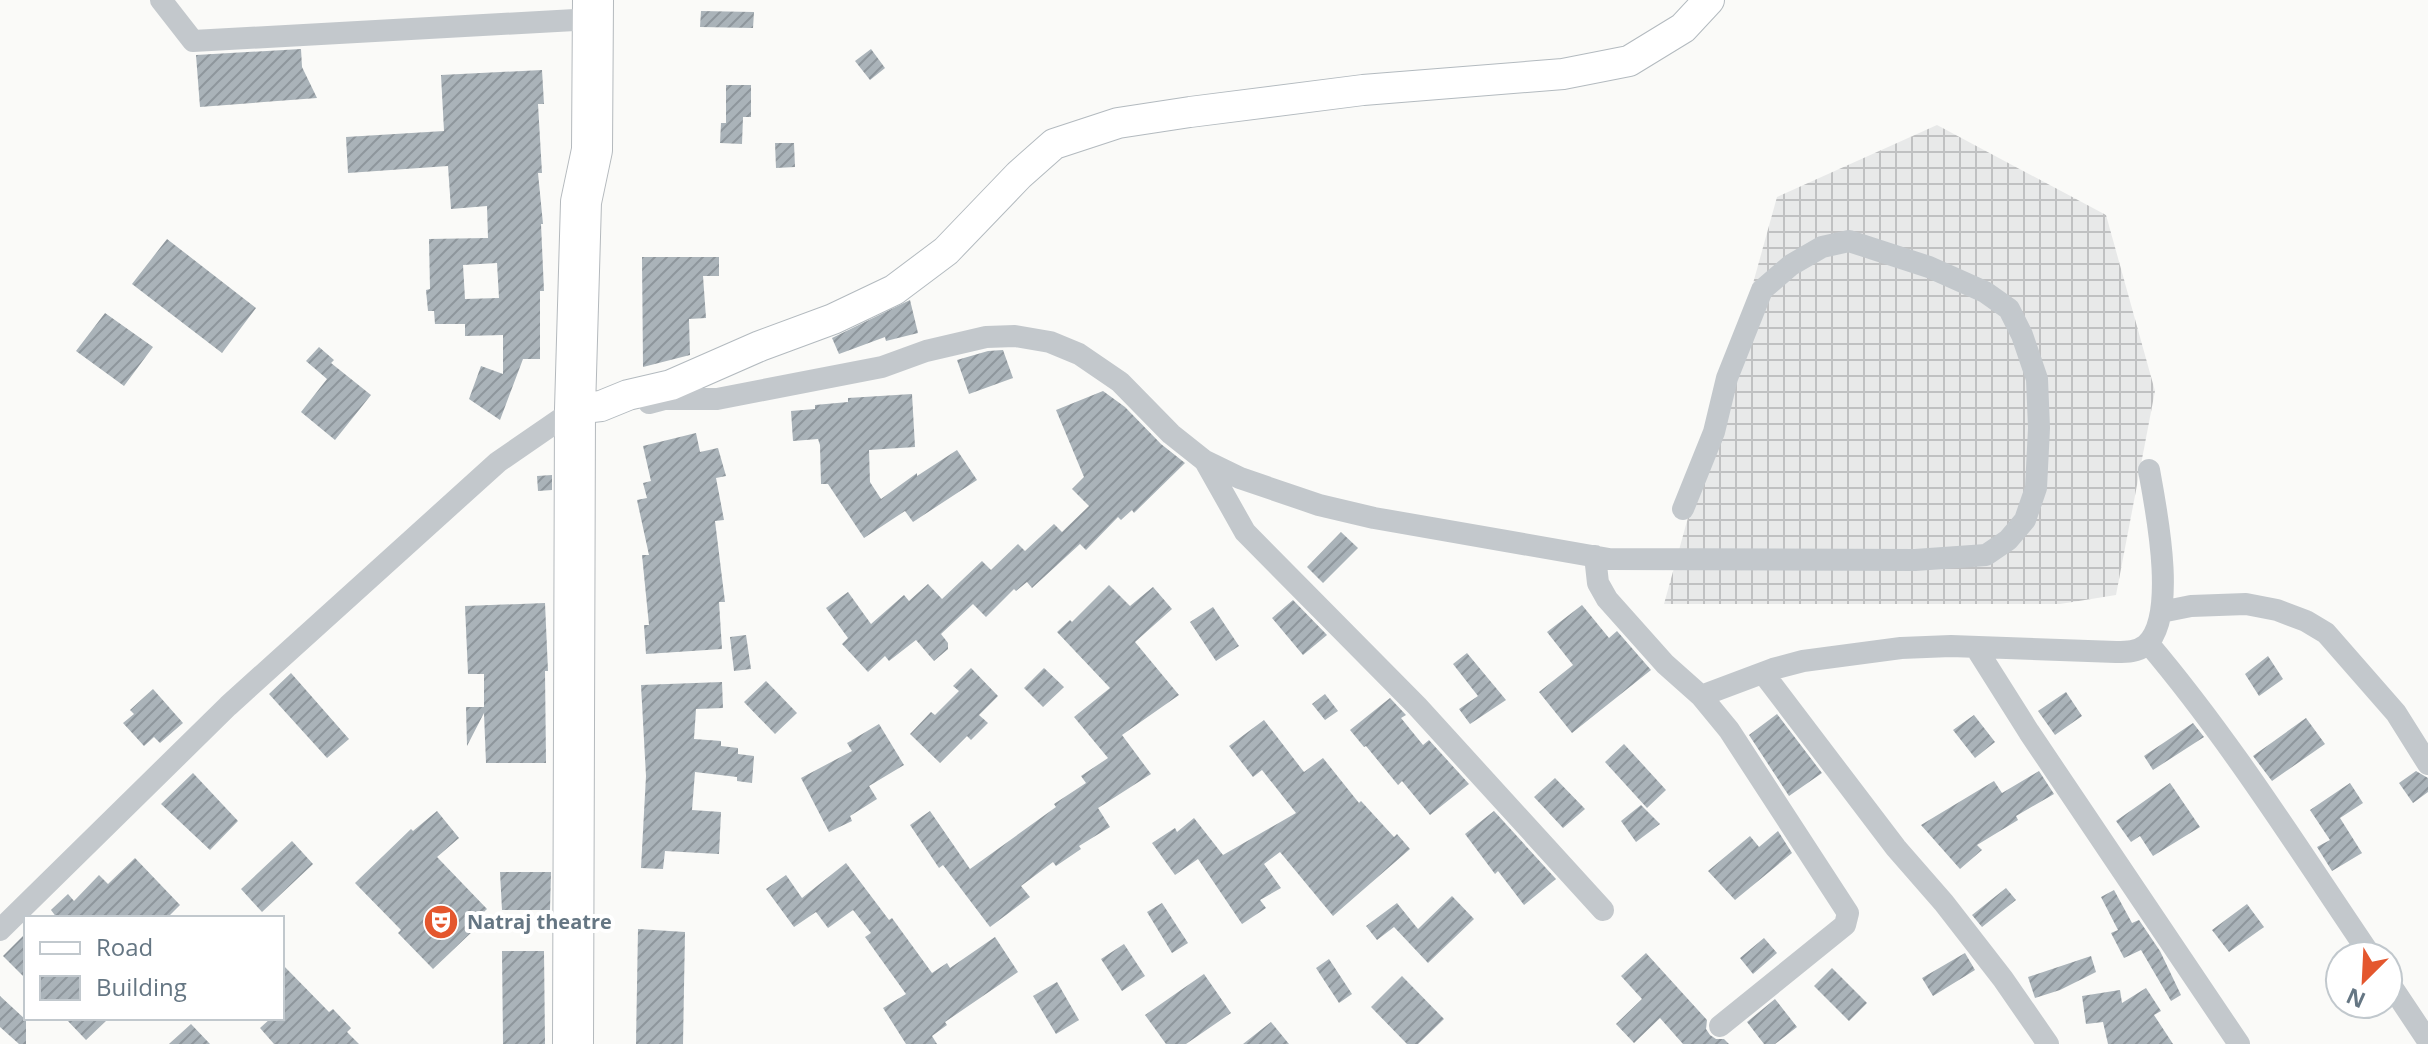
<svg xmlns="http://www.w3.org/2000/svg" width="2428" height="1044" font-family="'Open Sans',sans-serif">
<style>
.industrial{fill:url(#industrial-grid)}
.building{fill:url(#building-hatch);fill-rule:evenodd}
.lines{fill:none;stroke-linecap:round;stroke-linejoin:round}
.secondary-casing{stroke:#b3babf;stroke-width:32}
.highway-casing{stroke:#b4b9bd;stroke-width:42}
.street{stroke:#c3c8cc;stroke-width:22}
.secondary{stroke:#fff;stroke-width:30}
.highway{stroke:#fff;stroke-width:40}
.labels{text-anchor:middle;stroke-width:8;stroke-linejoin:round;paint-order:stroke}
.poi-label{font-size:20px;font-weight:bold;fill:#657683;stroke:#fff;text-anchor:start}
</style>
<defs>
<pattern id="industrial-grid" width="8" height="8" patternUnits="userSpaceOnUse" patternTransform="scale(2)"><rect width="8" height="8" fill="#e8e9e9"/><path d="M0 4h8M4 0v8" fill="none" stroke="#c0c1c2"/></pattern>
<pattern id="building-hatch" width="6" height="6" patternUnits="userSpaceOnUse" patternTransform="scale(2)"><rect width="6" height="6" fill="#aab3b9"/><path d="M-1 1l2-2M0 6l6-6M5 7l2-2" fill="none" stroke="#8e969c"/></pattern>
</defs>
<rect width="100%" height="100%" fill="#fafaf8"/>
<!-- industrial -->
<path class="industrial" d="M1937 125 2106 215 2155 391 2116 595 2060 604H1664L1777 197Z"/>
<!-- building -->
<path class="building" d="M701 11 754 12 753 28 700 27Z
M301 49 302 67 317 98 200 107 196 55Z
M871 49 885 68 870 80 855 61Z
M542 70 544 104H538L542 173H538L543 224H541L544 291H540V359H523L500 420 469 399 481 366 503 374V335L465 336V324H435L434 311H428L426 290 430 289 429 239 488 238 487 206 451 209 448 166 348 173 346 137 444 131 441 75ZM497 263 499 298 465 299 463 265Z
M726 85H751V117H743L742 144 720 143 721 123H726Z
M775 143H794L795 167 776 168Z
M167 239 256 308 222 353 132 284Z
M642 257H719V276H703L706 318 689 319 690 355 643 367Z
M910 300 918 333 886 341 885 337 839 354 832 338Z
M105 313 153 347 124 386 76 351Z
M319 347 334 360 331 363 371 395 335 440 301 412 327 379 306 361Z
M1003 350 1013 378 969 394 957 360 988 351Z
M1103 391 1125 407 1161 444 1185 463 1134 513 1132 510 1121 520 1118 517 1086 550 1080 544 1032 588 1027 582 1016 591 1014 589 986 617 973 604 941 634 948 643V649L934 661 916 640 889 661 885 656 868 672 842 644 848 638 826 608 848 592 871 624 904 595 909 601 928 584 942 599 982 561 991 570 1018 544 1025 551 1054 524 1062 532 1089 506 1072 489 1084 477 1056 410Z
M912 394 915 447 869 450 870 482 881 499 917 473V476L957 450 977 480 913 522 905 511 864 538 828 484H821L820 445 818 439 793 441 791 411 815 409V405L848 402V398Z
M696 433 700 452 718 448 726 476 716 478 724 520 715 521 725 602H719L722 649 646 654 644 625H649L642 555H649L637 500 647 498 643 483 651 481 643 446Z
M552 475V490L538 491 537 476Z
M1341 532 1358 548 1323 583 1307 567Z
M1109 585 1130 606 1153 587 1172 609 1135 642 1179 695 1122 735 1151 774 1098 808 1110 827 1079 846 1081 849 1056 866 1053 862 1021 886 1030 897 990 927 943 865 939 868 910 825 930 811 970 869 1056 807 1054 804 1086 783 1081 776 1108 758 1074 717 1110 688 1057 632 1070 620 1072 622Z
M1293 600 1327 635 1303 655 1272 618Z
M545 603 548 671H545L546 763H486L484 713 467 746 466 707H484V674H468L465 606Z
M1582 605 1609 638 1617 631 1651 670 1572 733 1539 692 1573 665 1547 632Z
M1213 607 1239 646 1216 661 1190 622Z
M746 635 751 669 734 671 730 637Z
M1467 653 1506 700 1470 724 1459 709 1478 696 1453 664Z
M2268 656 2283 679 2259 696 2245 674Z
M971 668 998 696 979 715 988 723 971 740 967 736 940 763 910 734 931 712 935 715 959 691 953 686Z
M1044 668 1064 687 1043 707 1024 688Z
M291 673 349 739 327 758 269 694Z
M766 681 797 713 775 734 744 702Z
M722 682 723 708 696 709 694 739 721 741V746L738 748V754L754 756 752 783 737 781V777L695 772 692 810 721 812 719 854 665 851 663 869 641 868 646 776 641 685Z
M153 689 183 723 160 743 154 737 144 746 123 723 134 714 130 710Z
M2066 692 2082 716 2055 735 2038 711Z
M1325 694 1338 711 1325 720 1312 704Z
M1390 698 1406 715 1401 718 1423 745 1429 740 1469 784 1430 815 1402 781 1398 785 1366 746 1364 747 1350 730Z
M1777 714 1822 773 1789 796 1749 735Z
M1974 715 1995 742 1975 758 1953 730Z
M2306 718 2325 744 2272 781 2253 756Z
M1264 720 1304 772 1323 758 1359 803 1361 801 1394 837 1397 834 1410 849 1333 916 1280 852 1264 864 1281 888 1260 900 1266 908 1242 924 1198 859 1175 875 1152 843 1175 828 1177 832 1194 818 1223 855 1296 813 1262 770 1253 777 1229 746Z
M2193 723 2204 737 2153 770 2144 756Z
M879 724 904 765 869 786 877 799 850 816 852 821 829 832 801 778 852 751 847 743Z
M1624 744 1666 790 1647 808 1605 762Z
M2039 771 2054 794 2016 816 2018 820 1977 845 1982 850 1960 869 1921 825 1994 781 2002 793Z
M2416 771 2428 778V792L2413 803 2399 783Z
M193 773 238 821 210 850 161 804Z
M1555 778 1585 809 1563 828 1534 797Z
M2170 783 2200 827 2153 856 2140 836 2131 842 2116 821Z
M2350 783 2363 803 2340 818 2362 853 2332 871 2317 847 2330 840 2310 810Z
M1641 805 1660 824 1636 842 1621 821Z
M437 811 459 838 437 857 487 909 471 924 475 929 433 969 398 933 401 930 355 883 411 829 413 831Z
M1494 811 1556 879 1524 905 1498 871 1495 874 1465 834Z
M1778 831 1792 853 1735 900 1708 871 1750 836 1759 847Z
M292 841 313 864 262 912 241 889Z
M135 858 180 905 167 918H57L51 910 68 894 74 901 99 875 108 884Z
M846 863 889 920 892 918 932 973 947 963 950 968 995 937 1018 972 945 1022 947 1025 932 1036 937 1044H906L883 1008 906 994 865 937 871 933 853 910 828 928 816 912 794 927 766 889 786 875 802 898Z
M500 872H551L550 910H502Z
M2006 888 2016 900 1982 927 1972 915Z
M2114 890 2132 923 2139 920 2160 951 2181 995 2171 1001 2141 950 2124 958 2111 933 2118 930 2101 897Z
M1452 896 1474 919 1428 963 1394 927 1377 940 1366 926 1397 903 1418 929Z
M1162 903 1188 943 1172 953 1147 912Z
M2247 904 2264 927 2229 952 2212 930Z
M638 929 685 932 683 1044H636Z
M26 933V979L3 956Z
M1764 938 1777 953 1753 974 1740 958Z
M1124 944 1145 976 1122 991 1101 959Z
M502 951H544L545 1044H503Z
M1646 953 1707 1020 1706 1029 1710 1035 1716 1039H1724L1729 1044H1683L1660 1018 1634 1043 1616 1024 1642 999 1621 976Z
M1965 953 1975 970 1933 996 1922 978Z
M2091 956 2096 972 2060 990 2035 998 2028 977Z
M1329 959 1352 994 1339 1003 1316 968Z
M282 964 329 1012 333 1009 351 1028 347 1032 359 1044H274L260 1028 271 1018H282Z
M1832 968 1867 1003 1849 1021 1814 986Z
M1204 974 1231 1013 1186 1044H1166L1145 1015Z
M1402 976 1444 1019 1418 1044H1407L1371 1007Z
M1057 982 1079 1020 1056 1034 1033 996Z
M2146 988 2161 1011 2154 1015 2173 1044H2108L2103 1022 2086 1024 2082 996 2120 990 2122 1003Z
M0 996 26 1020V1044H19L0 1027Z
M1775 999 1797 1027 1775 1044H1764L1747 1022Z
M65 1018H109L86 1040Z
M1271 1022 1289 1044H1243Z
M191 1024 210 1044H169Z"/>
<g class="lines">
<!-- secondary casing -->
<g class="secondary-casing">
<path id="secondary" d="M575 409 601 406 628 395 671 385 760 346 833 319 894 290 946 251 1019 175 1054 144 1118 123 1190 112 1363 90 1563 74 1629 61 1683 28 1709 0"/>
</g>
<!-- highway casing -->
<g class="highway-casing">
<path id="highway" d="M573 1044 575 409 581 202 592 150 593 0"/>
</g>
<!-- street -->
<path class="street" d="M161 0 193 41 593 19
M649 403 664 399H717L882 367 926 351 986 337 1015 336 1050 342 1079 354 1120 382 1171 434 1205 461 1240 478 1319 505 1374 518 1609 559 1915 560 1986 555 2008 540 2025 520 2036 488 2039 428 2037 379 2022 335 2009 309 1985 292 1929 267 1849 241 1822 247 1791 265 1762 290 1727 378 1714 432 1683 509
M1205 461 1245 532 1417 706 1603 910
M1595 556 1598 583 1607 599 1665 664 1701 696 1729 730 1848 913 1845 925 1720 1026
M2161 612 2191 606 2246 604 2277 610 2306 621 2326 633 2396 713 2428 764
M2148 643C2231 741 2299 850 2371 956
M1976 648 2029 732 2239 1044
M1763 673 1896 848 1944 903 2003 979 2048 1044
M1701 696 1773 669 1803 661 1901 648 1951 646 2116 652C2127 652 2137 652 2146 645 2178 616 2156 509 2149 470
M0 930 228 706 498 462 575 409
M2388 981 2428 1041"/>
<!-- secondary -->
<use href="#secondary" class="secondary"/>
<!-- highway -->
<use href="#highway" class="highway"/>
</g>
<!-- icons -->
<defs>
<g id="theatre-disc" transform="scale(1.8)"><circle r="9.5" fill="#e4572e" stroke="#fff"/><path d="M-5-5.5Q0-4 5-5.5V0Q5 5 0 6Q-5 5-5 0ZM-3.3-2.5H-1v1.5H-3.3ZM1-2.5H3.3v1.5H1ZM-2.8 1Q0 5.5 2.8 1Z" fill="#fff"/></g>
</defs>
<g fill-rule="evenodd">
<use href="#theatre-disc" x="441" y="922"/>
</g>
<g class="labels">
<!-- poi labels -->
<g class="poi-label">
<text x="467" y="929">Natraj theatre</text>
</g>
</g>
<!-- legend -->
<rect x="24" y="916" width="260" height="104" fill="#ffffff" stroke="#c1c8cd" stroke-width="2"/>
<rect x="40" y="942" width="40" height="12" fill="#ffffff" stroke="#c1c8cd" stroke-width="2"/>
<text x="96" y="956" font-size="24" fill="#657683">Road</text>
<rect x="40" y="976" width="40" height="24" fill="url(#building-hatch)" stroke="#c1c8cd" stroke-width="2"/>
<text x="96" y="996" font-size="24" fill="#657683">Building</text>
<!-- north arrow -->
<g transform="translate(2364 980) rotate(204)"><circle r="38" fill="#ffffff" stroke="#c1c8cd" stroke-width="2"/>
<path d="M0-6L14 30L0 20L-14 30Z" fill="#e4572e"/>
<text y="-12" font-size="22" font-weight="bold" text-anchor="middle" fill="#657683">N</text>
</g>
</svg>
